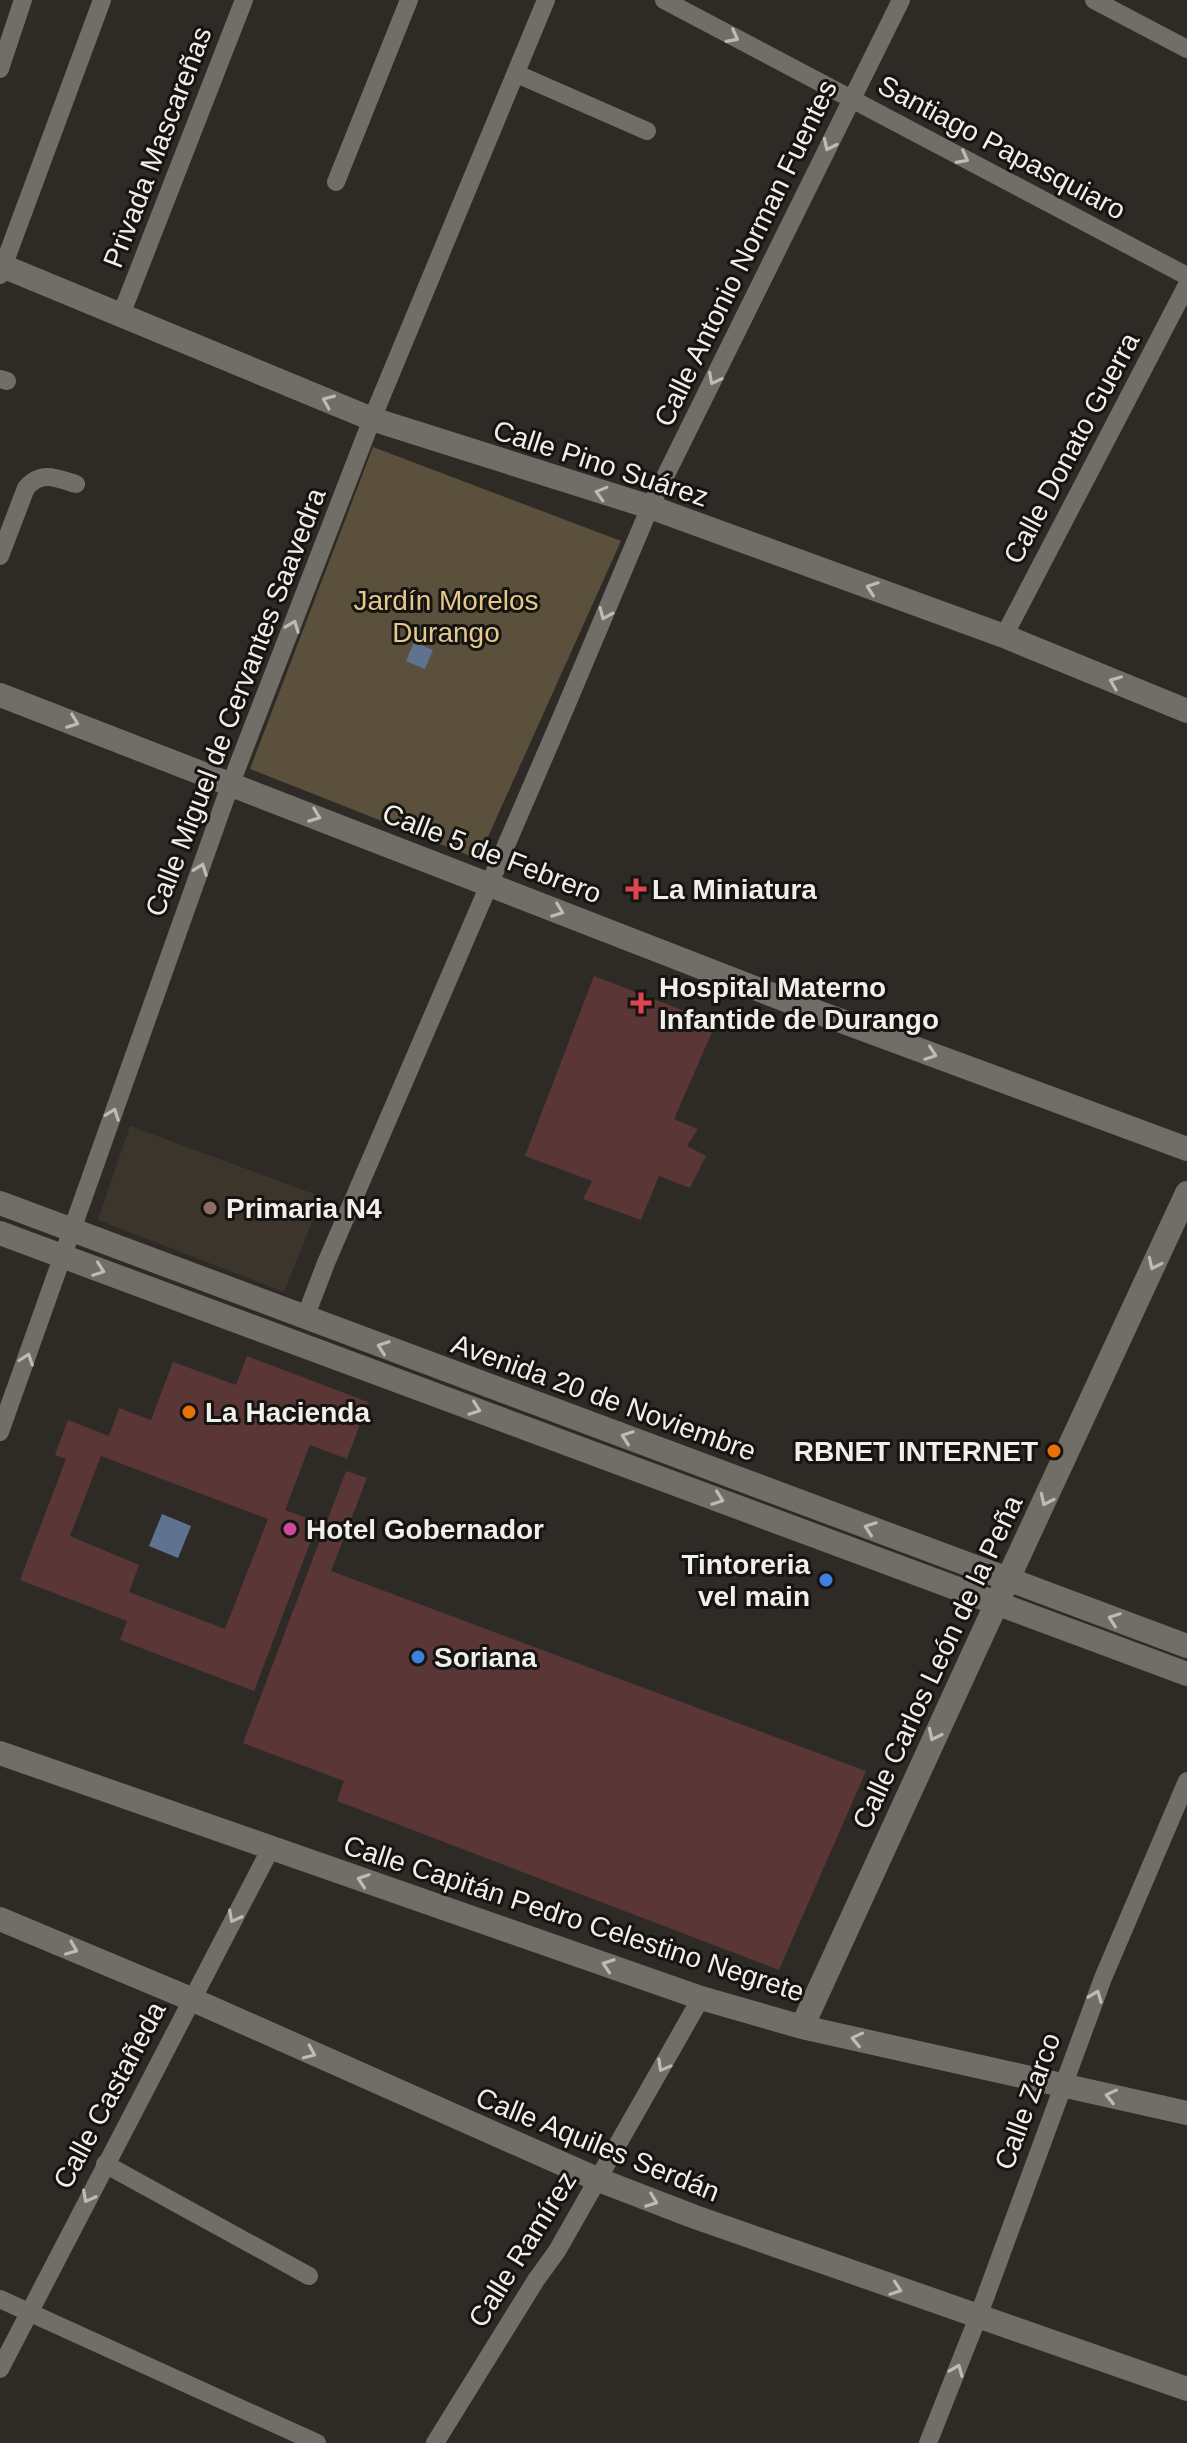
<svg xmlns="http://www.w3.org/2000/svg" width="1187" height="2443" font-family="Arial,sans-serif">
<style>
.built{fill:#3b352b}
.green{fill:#5b503c}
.water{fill:#5f7390}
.building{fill:#5a3636;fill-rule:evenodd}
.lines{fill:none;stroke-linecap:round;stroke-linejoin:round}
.street{stroke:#716e68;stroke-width:18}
.secondary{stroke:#716e68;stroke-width:24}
.oneway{stroke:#bebbb7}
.health-dot{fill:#e0444e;stroke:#151411;stroke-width:3}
.education-dot{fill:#8d6e63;stroke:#151411;stroke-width:3}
.food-dot{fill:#e8710a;stroke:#151411;stroke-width:3}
.hotel-dot{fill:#d1479c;stroke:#151411;stroke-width:3}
.shop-dot{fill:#3f7fe0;stroke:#151411;stroke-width:3}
.labels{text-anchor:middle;stroke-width:6;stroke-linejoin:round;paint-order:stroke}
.street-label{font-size:28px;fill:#f1efec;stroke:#151411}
.park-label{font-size:28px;fill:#e6c78e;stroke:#151411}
.poi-label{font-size:28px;font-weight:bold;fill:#f1efec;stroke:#151411;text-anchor:start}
</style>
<rect width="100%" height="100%" fill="#2e2b26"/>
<!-- built -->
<path class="built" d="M130 1126 322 1197 284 1292 98 1220Z"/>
<!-- green -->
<path class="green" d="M373 447 621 541 478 859 250 769Z"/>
<!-- water -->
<path class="water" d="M414 642 433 650 425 669 406 661Z
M162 1514 191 1526 178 1558 149 1546Z"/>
<!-- building -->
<path class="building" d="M594 976 716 1023 674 1119 698 1129 687 1146 706 1156 690 1188 659 1176 641 1220 583 1199 592 1181 525 1156Z
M247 1356 368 1402 347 1459 310 1445 285 1510 318 1522 254 1691 120 1640 127 1621 20 1580 66 1459 55 1455 68 1420 109 1436 119 1408 151 1420 173 1362 236 1385ZM101 1456 268 1519 225 1629 129 1592 139 1565 70 1536Z
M346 1471 367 1478 331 1571 866 1771 779 1970 337 1801 344 1781 243 1743Z"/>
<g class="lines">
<!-- street -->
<path class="street" d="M664 0 1187 276
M1094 0 1187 49
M0 69 23 0
M517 74 647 131
M336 182 409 0
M0 275 102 0
M121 315 244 0
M0 379 7 381
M0 556 26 488C41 470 57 478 76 484
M1004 636 1187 285
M305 1318 326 1263 564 711 650 507 901 0
M0 1432 231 783 372 419 546 0
M105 2164 309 2276
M0 2299 317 2443
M0 2369 271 1848
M435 2443 536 2280 557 2251 701 1998
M928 2443 978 2317 1103 1978 1187 1781"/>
<!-- secondary -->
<path class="secondary" d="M0 265 372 419 650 507 1004 636 1187 711
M0 695 809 1009 1187 1149
M0 1203 1187 1646
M0 1233 1187 1674
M0 1753 701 1998 802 2027 1187 2113
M0 1919 191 1999 599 2180 695 2217 1187 2389
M802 2027C928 1748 1059 1471 1187 1193"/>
</g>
<!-- one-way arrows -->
<defs><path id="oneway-chevron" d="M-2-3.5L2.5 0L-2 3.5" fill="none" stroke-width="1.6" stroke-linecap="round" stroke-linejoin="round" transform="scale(2)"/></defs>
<g class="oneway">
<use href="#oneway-chevron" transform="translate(733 37) rotate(28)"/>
<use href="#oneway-chevron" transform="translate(829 145) rotate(116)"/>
<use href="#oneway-chevron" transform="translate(963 158) rotate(28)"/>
<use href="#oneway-chevron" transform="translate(714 379) rotate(117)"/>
<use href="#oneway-chevron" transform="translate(328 401) rotate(-157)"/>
<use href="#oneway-chevron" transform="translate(601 493) rotate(-164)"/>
<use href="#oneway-chevron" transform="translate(872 588) rotate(-160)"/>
<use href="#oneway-chevron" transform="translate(605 614) rotate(113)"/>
<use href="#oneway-chevron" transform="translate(293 626) rotate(-69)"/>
<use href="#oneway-chevron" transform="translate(1115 682) rotate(-158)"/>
<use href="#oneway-chevron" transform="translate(73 722) rotate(21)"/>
<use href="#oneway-chevron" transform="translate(315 816) rotate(21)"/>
<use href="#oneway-chevron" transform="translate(201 869) rotate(-70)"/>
<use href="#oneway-chevron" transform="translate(558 911) rotate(21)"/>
<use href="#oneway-chevron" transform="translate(931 1054) rotate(20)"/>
<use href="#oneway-chevron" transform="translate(113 1114) rotate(-70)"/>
<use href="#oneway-chevron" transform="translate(1154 1264) rotate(115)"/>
<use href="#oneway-chevron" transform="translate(99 1270) rotate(20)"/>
<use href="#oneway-chevron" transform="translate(383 1347) rotate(-160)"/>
<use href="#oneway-chevron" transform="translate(27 1359) rotate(-71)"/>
<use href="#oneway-chevron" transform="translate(475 1409) rotate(20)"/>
<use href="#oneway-chevron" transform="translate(627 1437) rotate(-160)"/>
<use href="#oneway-chevron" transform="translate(718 1499) rotate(20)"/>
<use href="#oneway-chevron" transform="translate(1046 1500) rotate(115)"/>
<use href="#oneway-chevron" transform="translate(870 1528) rotate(-160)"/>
<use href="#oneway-chevron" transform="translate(1114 1619) rotate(-160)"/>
<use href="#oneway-chevron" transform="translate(934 1735) rotate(116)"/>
<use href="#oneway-chevron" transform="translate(363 1880) rotate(-161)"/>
<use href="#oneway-chevron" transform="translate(234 1917) rotate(118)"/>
<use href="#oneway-chevron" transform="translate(72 1949) rotate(22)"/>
<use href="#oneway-chevron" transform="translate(608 1965) rotate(-161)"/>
<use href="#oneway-chevron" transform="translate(1096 1996) rotate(-69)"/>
<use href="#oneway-chevron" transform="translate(857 2039) rotate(-167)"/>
<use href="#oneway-chevron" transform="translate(310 2053) rotate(24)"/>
<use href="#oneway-chevron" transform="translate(663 2066) rotate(119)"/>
<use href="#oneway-chevron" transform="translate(1111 2096) rotate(-167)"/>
<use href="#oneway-chevron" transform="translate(88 2197) rotate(118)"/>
<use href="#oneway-chevron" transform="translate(652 2201) rotate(21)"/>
<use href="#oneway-chevron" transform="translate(896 2289) rotate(19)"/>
<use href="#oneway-chevron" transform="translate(957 2370) rotate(-68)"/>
</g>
<!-- markers -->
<g class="health-dot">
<path d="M632 877h8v8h8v8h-8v8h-8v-8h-8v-8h8z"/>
<path d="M637 991h8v8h8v8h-8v8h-8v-8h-8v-8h8z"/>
</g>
<circle class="education-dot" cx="210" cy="1208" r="8"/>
<g class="food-dot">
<circle cx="189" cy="1412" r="8"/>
<circle cx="1054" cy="1451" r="8"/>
</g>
<circle class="hotel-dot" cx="290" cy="1529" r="8"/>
<g class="shop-dot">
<circle cx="826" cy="1580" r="8"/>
<circle cx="418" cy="1657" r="8"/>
</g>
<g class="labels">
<!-- street labels -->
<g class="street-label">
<text transform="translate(157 147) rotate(-69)" y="10">Privada Mascareñas</text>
<text transform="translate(1002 147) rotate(28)" y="10">Santiago Papasquiaro</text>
<text transform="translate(745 253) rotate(-64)" y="10">Calle Antonio Norman Fuentes</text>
<text transform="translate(1071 448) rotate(-62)" y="10">Calle Donato Guerra</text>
<text transform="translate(601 463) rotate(18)" y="10">Calle Pino Suárez</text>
<text transform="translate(235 702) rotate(-69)" y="10">Calle Miguel de Cervantes Saavedra</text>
<text transform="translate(492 853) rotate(21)" y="10">Calle 5 de Febrero</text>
<text transform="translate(604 1397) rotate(20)" y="10">Avenida 20 de Noviembre</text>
<text transform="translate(937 1662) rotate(-65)" y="10">Calle Carlos León de la Peña</text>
<text transform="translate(574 1918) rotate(18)" y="10">Calle Capitán Pedro Celestino Negrete</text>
<text transform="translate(109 2095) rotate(-62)" y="10">Calle Castañeda</text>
<text transform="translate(1027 2101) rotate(-70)" y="10">Calle Zarco</text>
<text transform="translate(598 2144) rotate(22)" y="10">Calle Aquiles Serdán</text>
<text transform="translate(522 2249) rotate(-58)" y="10">Calle Ramírez</text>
</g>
<!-- park labels -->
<g class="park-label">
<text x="446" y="610">Jardín Morelos<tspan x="446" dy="32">Durango</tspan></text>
</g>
<!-- poi labels -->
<g class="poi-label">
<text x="652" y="899">La Miniatura</text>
<text x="659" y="997">Hospital Materno<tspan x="659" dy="32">Infantide de Durango</tspan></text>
<text x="226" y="1218">Primaria N4</text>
<text x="205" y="1422">La Hacienda</text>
<text x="1038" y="1461" text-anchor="end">RBNET INTERNET</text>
<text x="306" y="1539">Hotel Gobernador</text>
<text x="810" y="1574" text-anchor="end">Tintoreria<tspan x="810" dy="32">vel main</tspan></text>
<text x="434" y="1667">Soriana</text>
</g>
</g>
</svg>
